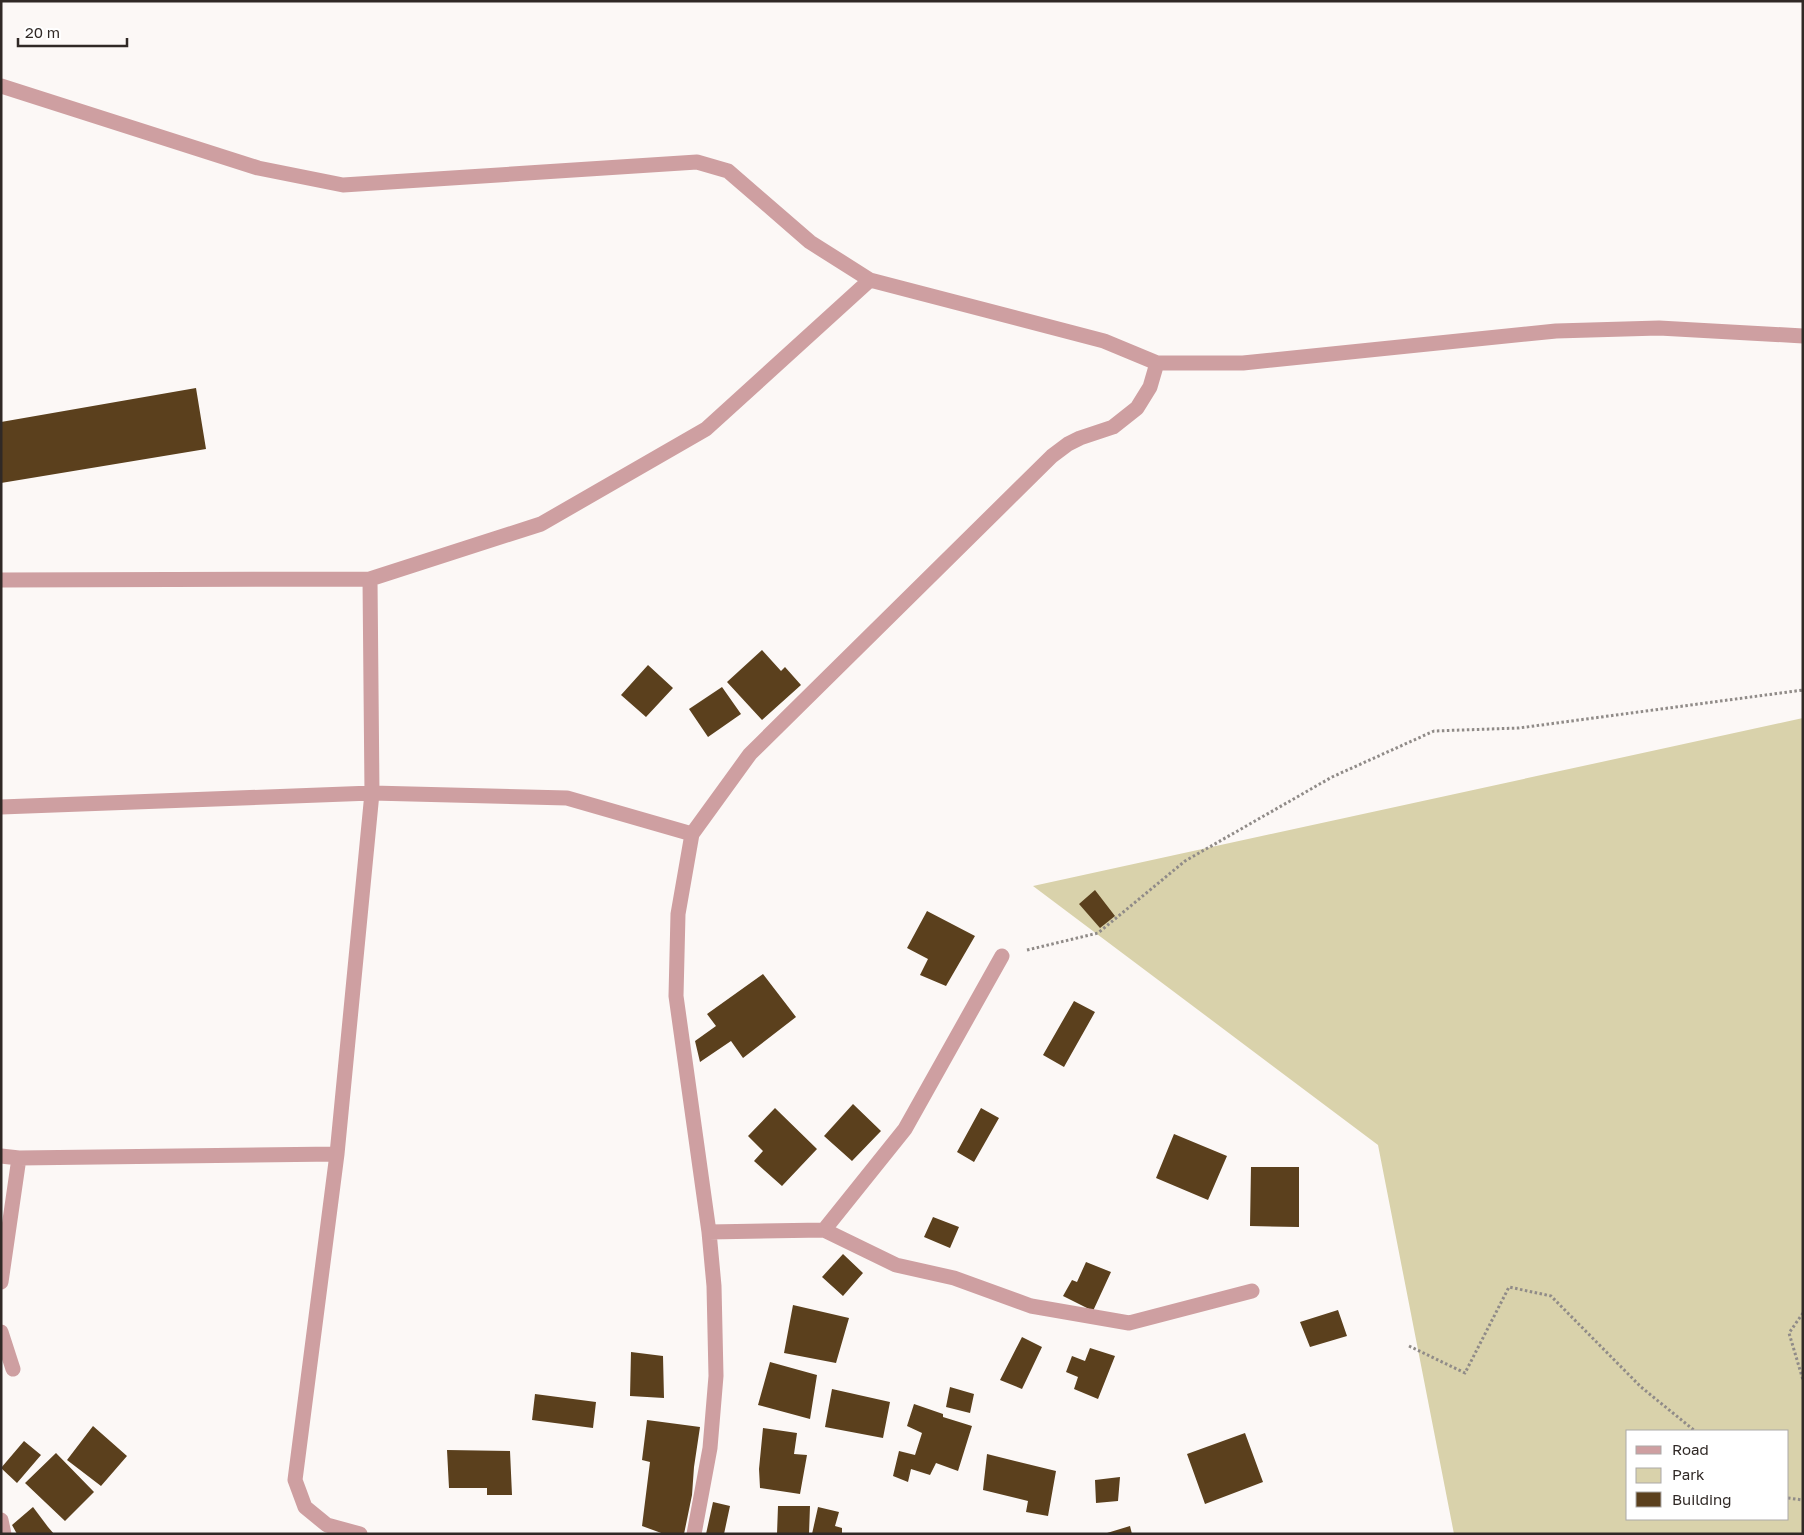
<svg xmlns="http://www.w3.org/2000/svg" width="1804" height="1535" font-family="'Golos Text',sans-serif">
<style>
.green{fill:#d9d2ab;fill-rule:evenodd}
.building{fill:#5b401d}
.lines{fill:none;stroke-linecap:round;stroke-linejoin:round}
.path{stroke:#908b88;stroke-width:3;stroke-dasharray:2.5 2.5;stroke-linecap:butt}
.street{stroke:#ce9fa1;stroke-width:15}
</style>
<rect width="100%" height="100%" fill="#fcf8f6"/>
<!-- green -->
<path class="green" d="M1803 718V1534H1454L1378 1145 1033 886ZM1628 1431H1788V1519H1628Z"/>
<!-- building -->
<path class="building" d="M196 388 206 449 1 483V422Z
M762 650 781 671 785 667 801 685 762 720 727 682Z
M648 665 673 688 646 717 621 695Z
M722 687 741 714 708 737 689 709Z
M1095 890 1115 916 1100 928 1079 904Z
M927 911 975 936 946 986 920 975 928 959 907 948Z
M763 974 796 1017 743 1058 731 1041 700 1062 695 1041 716 1026 707 1014Z
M1074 1001 1095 1012 1064 1067 1043 1055Z
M853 1104 881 1131 852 1161 824 1136Z
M775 1108 817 1149 782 1186 754 1161 763 1151 748 1136Z
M981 1108 999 1118 974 1162 957 1152Z
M1174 1134 1227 1156 1208 1200 1156 1178Z
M1251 1167H1299V1227L1250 1226Z
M933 1217 959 1227 950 1248 924 1237Z
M843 1254 863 1273 843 1296 822 1277Z
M1086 1262 1111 1272 1093 1311 1063 1296 1072 1280 1077 1282Z
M793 1305 849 1318 836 1363 784 1353Z
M1338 1310 1347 1336 1310 1347 1300 1322Z
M1022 1337 1042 1347 1022 1389 1000 1380Z
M1090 1348 1115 1356 1098 1399 1074 1389 1078 1377 1066 1372 1072 1356 1085 1361Z
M631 1352 663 1356 664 1398 630 1396Z
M770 1362 817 1375 810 1419 758 1405Z
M950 1387 974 1394 970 1413 946 1407Z
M832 1389 890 1402 883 1438 825 1427Z
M535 1394 596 1402 593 1428 532 1420Z
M914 1404 943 1414V1417L972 1426 958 1471 936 1463 930 1475 911 1469 908 1482 893 1476 899 1451 915 1455 922 1433 907 1426Z
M647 1420 700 1427 694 1467 692 1495 684 1534H664L642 1526 650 1462 642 1460Z
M93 1426 127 1456 101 1486 67 1460Z
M763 1428 797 1433 794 1454 807 1455 800 1494 760 1488 759 1469Z
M1245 1433 1263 1482 1205 1504 1187 1454Z
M24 1441 41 1455 17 1483 1 1468Z
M447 1450 510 1451 512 1495H487V1488H449Z
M56 1453 94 1492 65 1521 25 1483Z
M987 1454 1056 1471 1048 1516 1026 1512 1028 1501 983 1490Z
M1120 1477 1118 1501 1096 1503 1095 1480Z
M713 1502 730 1506 724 1534H706Z
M778 1506H810L809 1534H777Z
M33 1507 48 1527 54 1534H17L12 1525Z
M818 1507 839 1512 835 1526 842 1528V1534H812Z
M1130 1526 1132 1534H1107V1533Z"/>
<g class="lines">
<!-- path -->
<path class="path" d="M1027 950 1098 933 1185 861 1332 777 1434 731 1519 728 1803 690
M1803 1313 1789 1333 1803 1380
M1409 1346 1465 1373 1509 1287 1551 1296 1641 1387 1695 1431
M1788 1498 1803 1500"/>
<!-- street -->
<path class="street" d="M1 86 258 168 343 185 697 162 728 171 810 242 870 280 1104 341 1157 363H1243L1556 331 1659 328 1803 336
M1 580 370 579 541 524 706 429 870 280
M1 807 372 793 567 798 692 834
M1 1156 19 1158 337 1154
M824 1230 896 1265 954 1278 1031 1306 1129 1323 1252 1291
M709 1232 824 1230 905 1129 1002 956
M1 1282 19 1158
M1 1332 13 1369
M1 1520 4 1534
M360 1534 327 1525 305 1507 295 1480 337 1154 372 793 370 579
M694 1534 710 1448 716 1376 714 1286 709 1232 676 996 678 914 692 834 750 754 1052 456 1068 444 1080 438 1113 427 1137 408 1150 387 1157 363"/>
</g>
<!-- border -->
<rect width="1804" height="1535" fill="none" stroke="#302926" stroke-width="5"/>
<!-- legend -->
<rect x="1626" y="1430" width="162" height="90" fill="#ffffff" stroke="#aca9a8"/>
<rect x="1636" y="1446" width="25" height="8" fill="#ce9fa1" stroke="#aca9a8"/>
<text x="1672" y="1455" font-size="15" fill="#302926">Road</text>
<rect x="1636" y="1468" width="25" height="15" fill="#d9d2ab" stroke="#aca9a8"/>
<text x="1672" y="1480" font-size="15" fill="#302926">Park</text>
<rect x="1636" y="1492" width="25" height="15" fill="#5b401d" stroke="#aca9a8"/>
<text x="1672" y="1505" font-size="15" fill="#302926">Building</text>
<!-- scale -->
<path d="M18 38v8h109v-8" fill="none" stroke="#302926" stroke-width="2.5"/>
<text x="25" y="38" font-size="15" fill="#302926" stroke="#ffffff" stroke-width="4" paint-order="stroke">20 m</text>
</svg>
